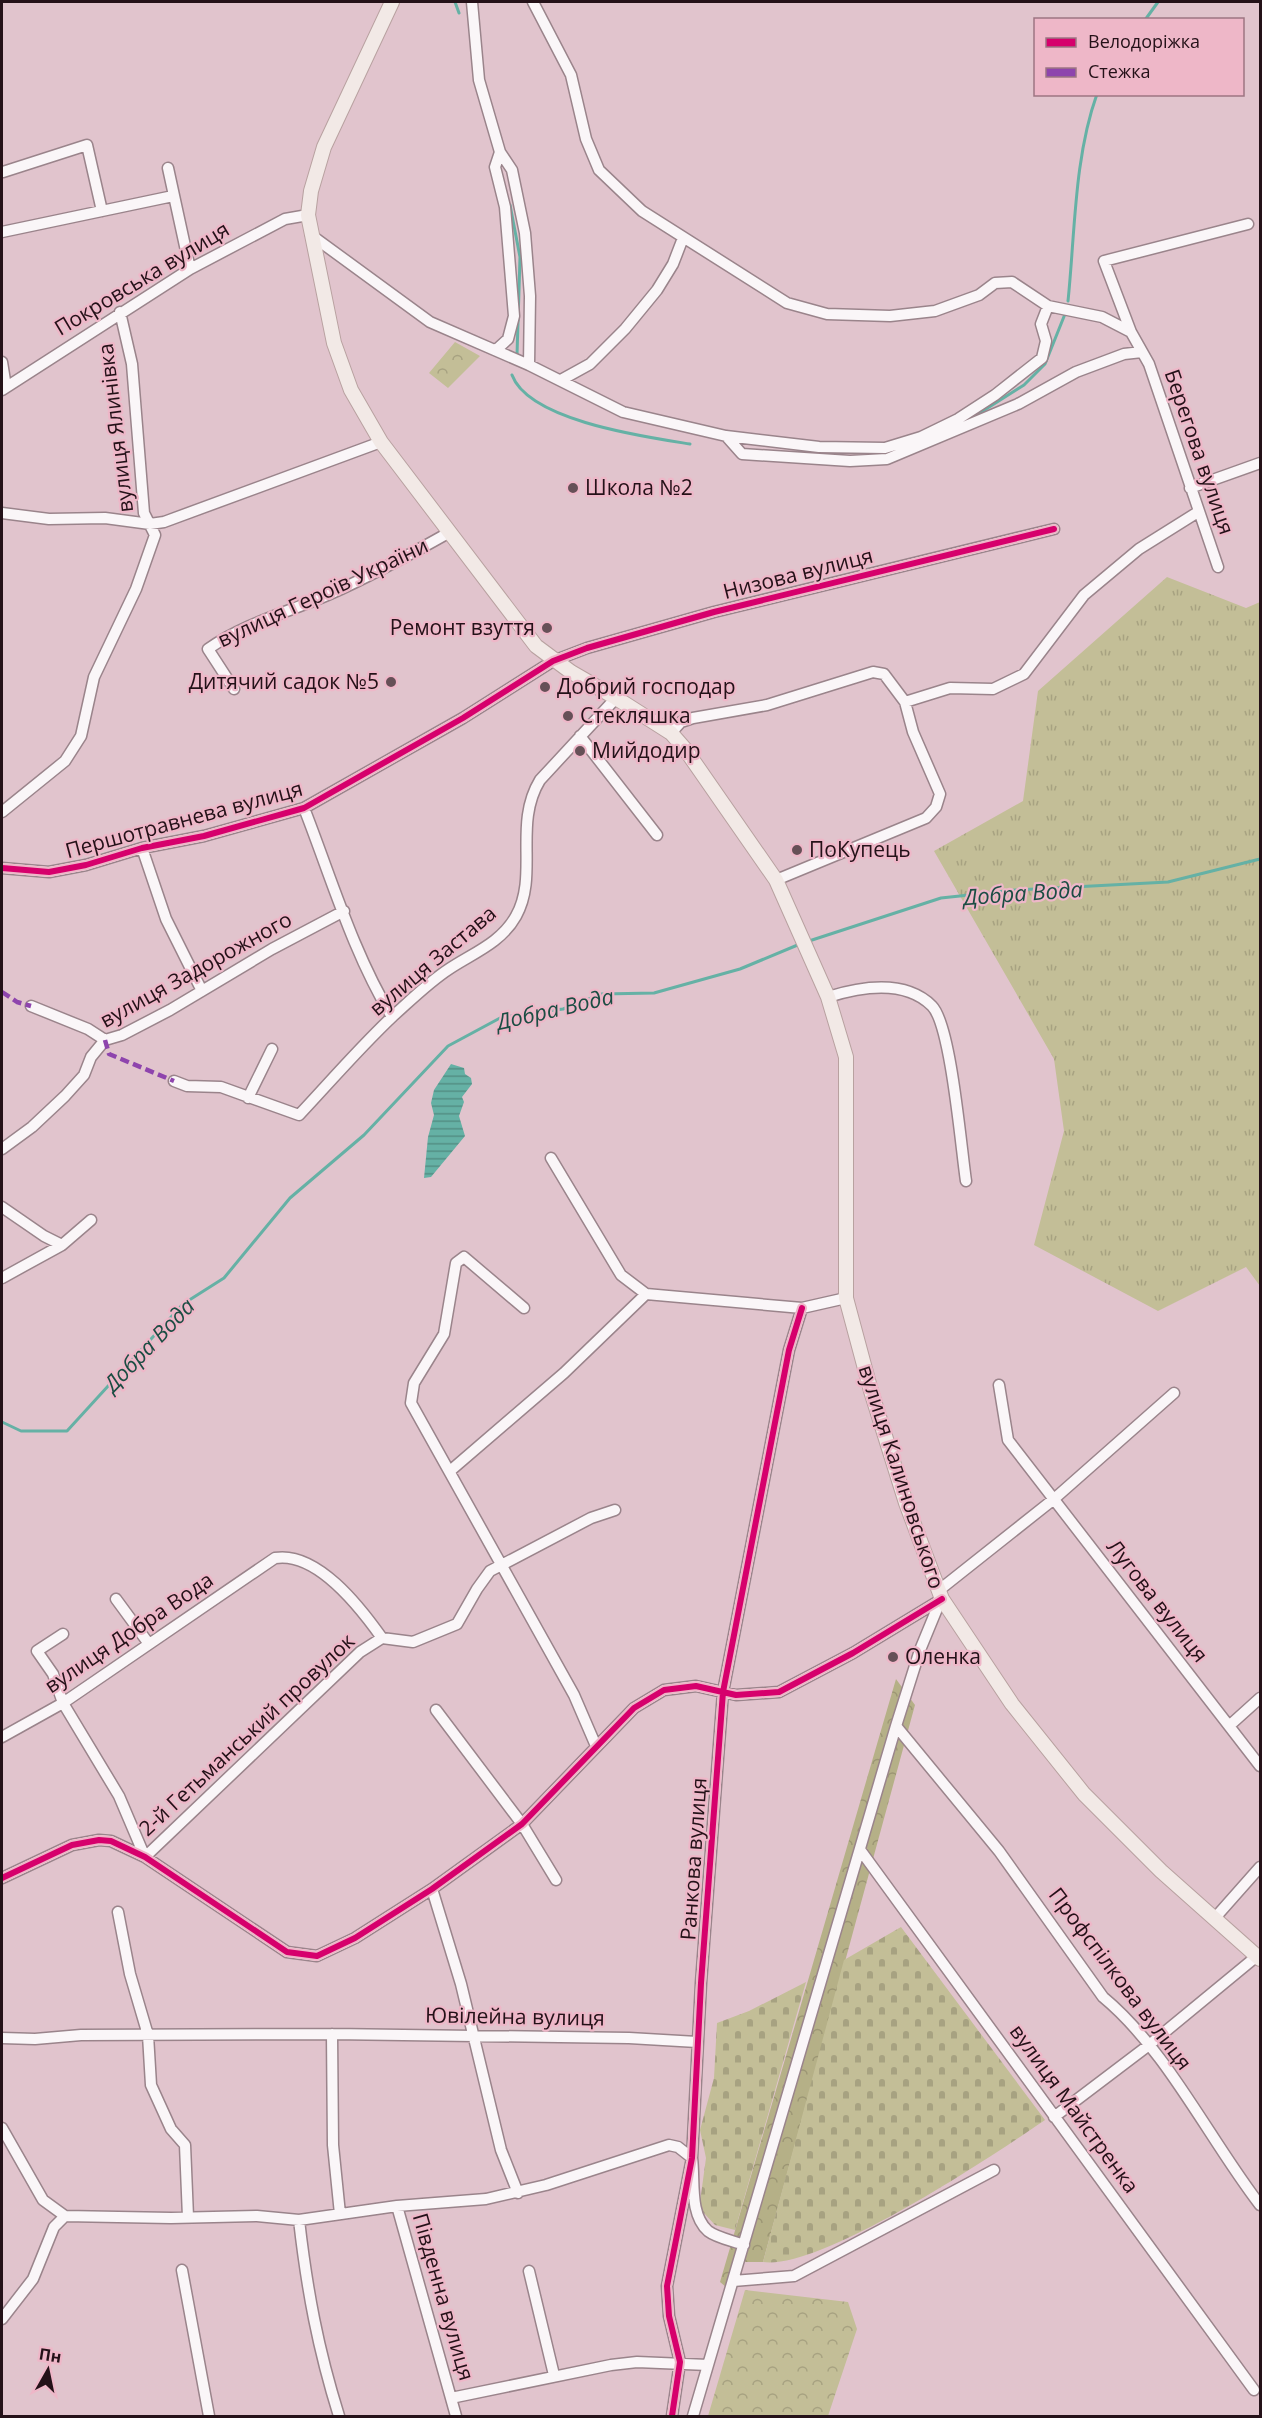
<svg xmlns="http://www.w3.org/2000/svg" width="1262" height="2418" font-family="'Open Sans',sans-serif">
<style>
.grass{fill:url(#grass-tufts)}
.forest{fill:url(#forest-crowns)}
.cemetery{fill:url(#cemetery-stones)}
.park{fill:url(#park-crowns)}
.water{fill:url(#water-rules)}
.lines{fill:none;stroke-linecap:round;stroke-linejoin:round}
.stream{stroke:#65b1a5;stroke-width:3}
.minor-casing{stroke:#9a848b;stroke-width:13}
.major-casing{stroke:#b8a1a0;stroke-width:16}
.minor{stroke:#faf6f8;stroke-width:10}
.major{stroke:#f2e9e6;stroke-width:14}
.quiet{stroke:#8e44ad;stroke-width:4.5;stroke-dasharray:9 4.5;stroke-linecap:butt}
.cycleway-casing{stroke:#eeb7c8;stroke-width:10}
.cycleway{stroke:#d6006c;stroke-width:6}
.poi-dot{fill:#665057;stroke:#eeb7c8;stroke-width:2}
.labels{text-anchor:middle;stroke-width:4.5;stroke-linejoin:round;paint-order:stroke}
.street-label{font-size:21px;fill:#241118;stroke:#eeb7c8}
.poi-label{font-size:21px;fill:#241118;stroke:#eeb7c8;text-anchor:start}
.water-label{font-size:22px;font-style:italic;fill:#1b4d43;stroke:#eeb7c8}
</style>
<defs>
<pattern id="grass-tufts" width="24" height="20" patternUnits="userSpaceOnUse" patternTransform="scale(1.5)"><rect width="24" height="20" fill="#c3be97"/><path d="M3 7l-1-3M5 7V3M7 7l1-3M15 17l-1-3M17 17v-4M19 17l1-3" fill="none" stroke="#a7a281"/></pattern>
<pattern id="forest-crowns" width="20" height="18" patternUnits="userSpaceOnUse" patternTransform="scale(1.5)"><rect width="20" height="18" fill="#b5b087"/><path d="M2 6a3 3 0 1 1 6 0M12 15a3 3 0 1 1 6 0" fill="none" stroke="#9c9674"/></pattern>
<pattern id="cemetery-stones" width="16" height="16" patternUnits="userSpaceOnUse" patternTransform="scale(1.5)"><rect width="16" height="16" fill="#c3be97"/><path d="M2 7V4a2 2 0 0 1 4 0v3zM10 15v-3a2 2 0 0 1 4 0v3z" fill="#a7a281"/></pattern>
<pattern id="park-crowns" width="20" height="18" patternUnits="userSpaceOnUse" patternTransform="scale(1.5)"><rect width="20" height="18" fill="#c3be97"/><path d="M2 6a3 3 0 1 1 6 0M12 15a3 3 0 1 1 6 0" fill="none" stroke="#a7a281"/></pattern>
<pattern id="water-rules" width="6" height="5" patternUnits="userSpaceOnUse" patternTransform="scale(1.5)"><rect width="6" height="5" fill="#65b1a5"/><path d="M0 2.5h6" fill="none" stroke="#538f85"/></pattern>
</defs>
<rect width="100%" height="100%" fill="#e1c4cd"/>
<!-- grass -->
<path class="grass" d="M1167 577 1246 608 1260 602V1286L1246 1267 1158 1311 1034 1245 1064 1131 1054 1059 934 851 1023 801 1038 691Z"/>
<!-- forest -->
<path class="forest" d="M896 1679 915 1705 763 2262H742L726 2287 720 2282Z"/>
<!-- cemetery -->
<path class="cemetery" d="M901 1927 1045 2120C994 2155 820 2271 763 2262L844 1960Z
M806 1982 735 2230 715 2225 702 2211 700 2202 706 2158 700 2130 714 2078 717 2023 749 2011Z"/>
<!-- park -->
<path class="park" d="M455 342 480 356 448 388 429 373Z
M745 2290 848 2302 857 2329 828 2416H708Z"/>
<!-- water -->
<path class="water" d="M451 1064 464 1068 465 1074 471 1078 472 1084 462 1097 464 1102 459 1116 465 1136 431 1177 424 1178 428 1137 434 1115 431 1103 434 1090Z"/>
<g class="lines">
<!-- stream -->
<path class="stream" d="M455 2 459 13
M1145 20 1158 2
M510 205 520 257 517 355
M1068 301C1075 234 1074 158 1097 94
M512 375C529 421 646 437 690 444
M967 421 1024 385 1045 364 1065 314
M809 941 941 898 1016 890 1168 882 1260 859
M2 1422 21 1431H67L183 1304 224 1278 290 1198 364 1135 448 1046 502 1017 563 1009 602 994 654 993 740 969 800 944"/>
<!-- minor casing -->
<g class="minor-casing">
<path id="minor" d="M472 2 479 80 500 152 512 170 525 233 530 296 529 365 623 412 726 436 819 447 885 448 921 437 958 419 995 395 1042 358 1046 341 1041 324 1048 306
M533 2 571 75 586 139 599 170 642 211 787 303 827 314 890 316 935 311 979 295 995 283 1012 282 1048 306 1102 317 1131 332
M168 168 190 269
M3 172 87 145 102 211
M2 232 173 196
M311 235 430 322 529 365
M496 350 508 339 514 316 505 207 495 167 500 152
M2 362 6 387
M561 380 590 364 625 329 657 290 673 264 683 238
M2 390 190 269 285 219 308 215
M726 436 742 454 850 461 887 459 1018 404 1076 372 1124 354 1142 352
M1190 488 1260 463
M2 513 49 519 105 518 150 524 164 522 381 442
M1218 567 1149 364 1131 332 1104 261 1248 224
M234 689 208 649C245 623 289 612 330 594 371 576 411 554 450 532
M671 733 681 722 693 718 767 705 873 672 884 674 905 702
M580 736 657 835
M304 808C331 877 353 953 392 1017
M2 812 65 761 81 736 94 677 136 589 155 535 144 513 132 364 120 312
M142 848 166 919 202 991
M2 868 49 872 86 865 142 848 204 836 304 808 463 718 553 661 587 648 714 612 1054 529
M776 880 926 818 936 807 940 794 913 732 905 702 950 688 993 689 1024 674 1084 595 1139 549 1198 512
M828 997C860 987 905 979 932 1006 951 1025 961 1148 966 1181
M31 1006 88 1029 105 1040
M174 1081 187 1086 221 1087 299 1115C330 1082 360 1047 393 1016 411 1000 429 982 449 969 473 953 501 943 516 916 539 875 513 824 540 780L616 698
M248 1098 272 1049
M2 1149 32 1127 65 1096 84 1075 91 1057 105 1040 122 1035 170 1010 272 949 344 911
M551 1158 621 1275 646 1294 802 1308 846 1298
M2 1207 44 1236 62 1245
M2 1278 62 1245 91 1220
M524 1308 464 1257 456 1263 444 1334 414 1383 411 1403 574 1695 596 1746
M999 1385 1008 1440 1260 1766
M450 1471 564 1373 646 1294
M938 1591 1054 1499 1174 1393
M116 1599 149 1644
M63 1634 37 1651 53 1674 63 1703 119 1796 145 1857 360 1652 382 1638 413 1642 457 1624 477 1589 490 1571 591 1518 615 1510
M436 1710 522 1824 556 1880
M896 1726 999 1851 1103 1997C1167 2050 1209 2139 1260 2205
M1229 1726 1260 1698
M2 1737 63 1703 275 1558C317 1551 360 1607 382 1638
M861 1851 1254 2390
M2 1878 72 1845 99 1840 111 1841 145 1857 287 1952 317 1956 355 1938 432 1889 522 1824 634 1708 664 1690 696 1686 736 1695 779 1692 853 1653 942 1599
M432 1889 461 1984 501 2150 518 2193
M118 1912 130 1974 148 2035 151 2085 171 2129 185 2145 188 2217
M1214 1919 1260 1867
M332 2034 333 2145 340 2214
M2 2038 35 2039 81 2035 332 2034 629 2038 697 2042
M1054 2117 1149 2045 1257 1956
M2 2128 43 2200 65 2216 54 2227 33 2279 2 2319
M397 2206 456 2416
M65 2216 171 2218 257 2216 299 2220 397 2206 486 2199 546 2185 669 2145 678 2147 692 2158C695 2180 689 2214 708 2231 717 2238 734 2241 744 2245
M299 2220C307 2290 318 2349 339 2416
M182 2270 209 2416
M529 2271 554 2375
M733 2281 794 2276 994 2170
M451 2398 611 2365 637 2362 708 2365
M672 2416 680 2362 669 2316 667 2286 692 2158 701 1983 723 1692 789 1350 802 1308
M693 2416 896 1726 920 1650 941 1599"/>
</g>
<!-- major casing -->
<g class="major-casing">
<path id="major" d="M392 2 324 147 311 191 308 215 334 343 351 390 381 442 536 646 571 672 616 698 671 733 685 749 776 880 828 997 846 1057V1298L871 1391 906 1503 942 1599 1012 1704 1084 1794 1161 1871 1260 1959"/>
</g>
<!-- minor -->
<use href="#minor" class="minor"/>
<!-- major -->
<use href="#major" class="major"/>
<!-- quiet -->
<path class="quiet" d="M2 992 17 1002 31 1006
M105 1040 109 1054 174 1081"/>
<!-- cycleway casing -->
<g class="cycleway-casing">
<path id="cycleway" d="M2 868 49 872 86 865 142 848 204 836 304 808 463 718 553 661 587 648 714 612 1054 529
M2 1878 72 1845 99 1840 111 1841 145 1857 287 1952 317 1956 355 1938 432 1889 522 1824 634 1708 664 1690 696 1686 736 1695 779 1692 853 1653 942 1599
M672 2416 680 2362 669 2316 667 2286 692 2158 701 1983 723 1692 789 1350 802 1308"/>
</g>
<!-- cycleway -->
<use href="#cycleway" class="cycleway"/>
</g>
<!-- markers -->
<g class="poi-dot">
<circle cx="573" cy="488" r="6"/>
<circle cx="547" cy="628" r="6"/>
<circle cx="391" cy="682" r="6"/>
<circle cx="545" cy="687" r="6"/>
<circle cx="568" cy="716" r="6"/>
<circle cx="580" cy="751" r="6"/>
<circle cx="797" cy="850" r="6"/>
<circle cx="893" cy="1657" r="6"/>
</g>
<g class="labels">
<!-- street labels -->
<g class="street-label">
<text transform="translate(142 279) rotate(-31)" y="7">Покровська вулиця</text>
<text transform="translate(116 428) rotate(-97)" y="7">вулиця Ялинівка</text>
<text transform="translate(1199 452) rotate(71)" y="7">Берегова вулиця</text>
<text transform="translate(798 574) rotate(-14)" y="7">Низова вулиця</text>
<text transform="translate(323 593) rotate(-25)" y="7">вулиця Героїв України</text>
<text transform="translate(184 820) rotate(-15)" y="7">Першотравнева вулиця</text>
<text transform="translate(433 961) rotate(-40)" y="7">вулиця Застава</text>
<text transform="translate(196 970) rotate(-29)" y="7">вулиця Задорожного</text>
<text transform="translate(901 1477) rotate(72)" y="7">вулиця Калиновського</text>
<text transform="translate(1157 1601) rotate(52)" y="7">Лугова вулиця</text>
<text transform="translate(129 1633) rotate(-34)" y="7">вулиця Добра Вода</text>
<text transform="translate(247 1735) rotate(-43)" y="7">2-й Гетьманський провулок</text>
<text transform="translate(694 1859) rotate(-86)" y="7">Ранкова вулиця</text>
<text transform="translate(1120 1979) rotate(53)" y="7">Профспілкова вулиця</text>
<text transform="translate(515 2017) rotate(1)" y="7">Ювілейна вулиця</text>
<text transform="translate(1074 2109) rotate(54)" y="7">вулиця Майстренка</text>
<text transform="translate(443 2297) rotate(74)" y="7">Південна вулиця</text>
</g>
<!-- poi labels -->
<g class="poi-label">
<text x="585" y="495">Школа №2</text>
<text x="535" y="635" text-anchor="end">Ремонт взуття</text>
<text x="379" y="689" text-anchor="end">Дитячий садок №5</text>
<text x="557" y="694">Добрий господар</text>
<text x="580" y="723">Стекляшка</text>
<text x="592" y="758">Мийдодир</text>
<text x="809" y="857">ПоКупець</text>
<text x="905" y="1664">Оленка</text>
</g>
<!-- water labels -->
<g class="water-label">
<text transform="translate(1023 893) rotate(-4)" y="8">Добра Вода</text>
<text transform="translate(555 1009) rotate(-13)" y="8">Добра Вода</text>
<text transform="translate(149 1345) rotate(-46)" y="8">Добра Вода</text>
</g>
</g>
<!-- border -->
<rect width="1262" height="2418" fill="none" stroke="#241118" stroke-width="6"/>
<!-- legend -->
<rect x="1034" y="18" width="210" height="78" fill="#eeb7c8" stroke="#9d7582" stroke-width="1.5"/>
<rect x="1046" y="38" width="30" height="9" fill="#d6006c" stroke="#9d7582" stroke-width="1.5"/>
<text x="1088" y="48" font-size="18" fill="#241118">Велодоріжка</text>
<rect x="1046" y="68" width="30" height="9" fill="#8e44ad" stroke="#9d7582" stroke-width="1.5"/>
<text x="1088" y="78" font-size="18" fill="#241118">Стежка</text>
<!-- north arrow -->
<g transform="translate(48 2370) rotate(9)" stroke="#eeb7c8" stroke-width="4.5" paint-order="stroke">
<path d="M0-4.5L10 22L0 15L-10 22Z" fill="#241118"/>
<text y="-9" font-size="16" font-weight="bold" text-anchor="middle" fill="#241118">Пн</text>
</g>
</svg>
